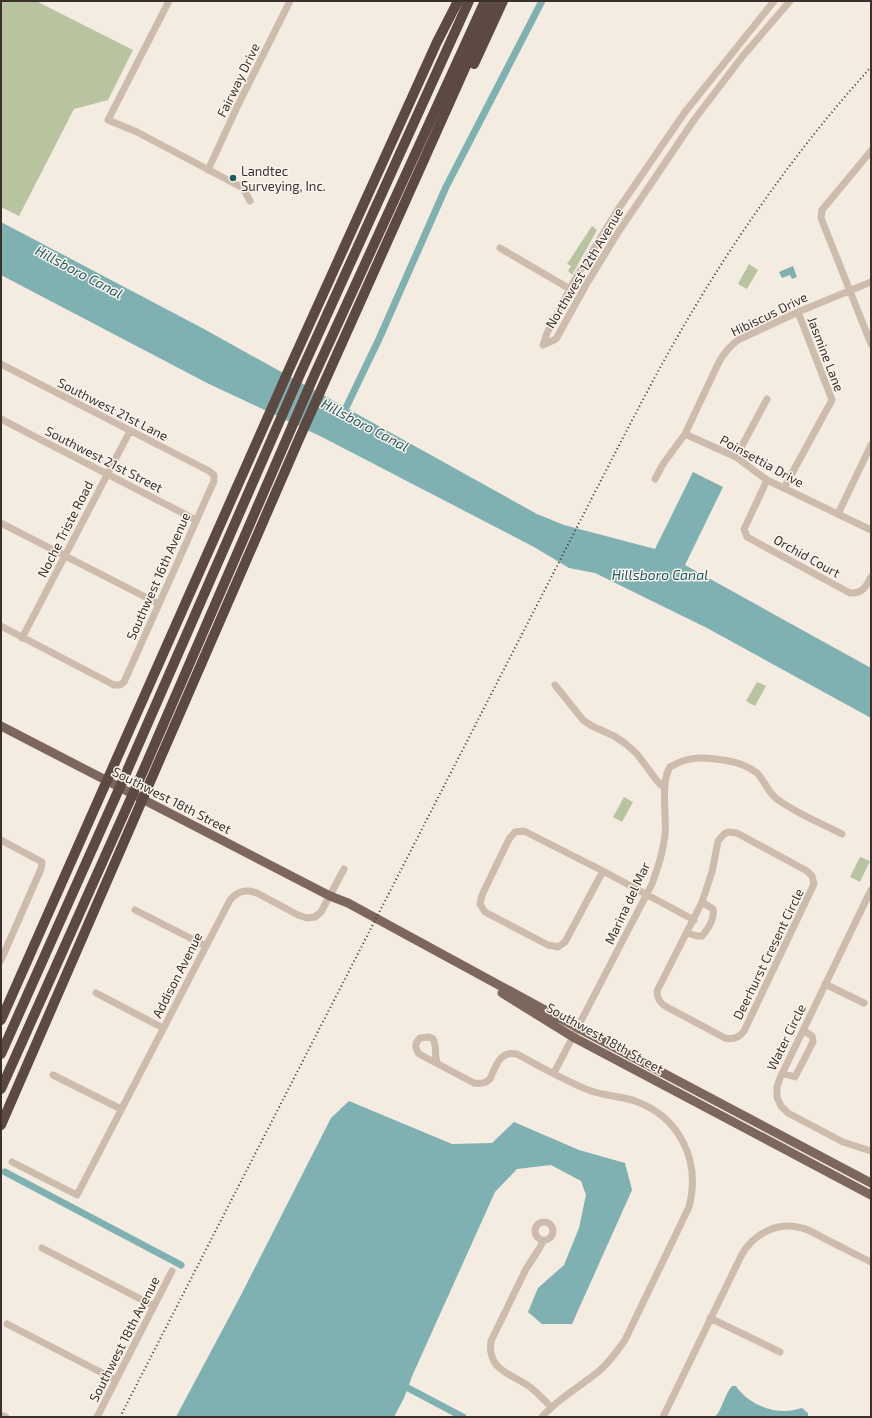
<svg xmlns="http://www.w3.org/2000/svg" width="872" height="1418" font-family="'Exo 2',sans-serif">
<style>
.green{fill:#b8c4a0}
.water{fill:#7fb0b2}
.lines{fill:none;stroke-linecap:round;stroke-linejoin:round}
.canal{stroke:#7fb0b2;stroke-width:7}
.minor{stroke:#cdbbac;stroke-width:7}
.major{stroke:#7d675c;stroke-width:9}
.highway{stroke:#5c4a42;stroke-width:10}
.rail{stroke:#3b302b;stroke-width:2;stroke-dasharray:1 3;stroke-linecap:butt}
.poi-dot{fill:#1f5a5e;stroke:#fbf5ee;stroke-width:1.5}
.labels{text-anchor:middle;stroke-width:3;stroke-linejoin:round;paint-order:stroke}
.street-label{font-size:13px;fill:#3b302b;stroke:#fbf5ee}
.poi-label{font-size:13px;fill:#3b302b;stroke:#fbf5ee;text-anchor:start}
.water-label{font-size:14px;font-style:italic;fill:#1f5a5e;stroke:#fbf5ee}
</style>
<rect width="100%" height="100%" fill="#f4ebe1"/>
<!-- green -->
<path class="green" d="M1 1H36L133 50 108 100 74 109 19 216 1 207Z
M592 226 597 230 572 275 568 271 571 266 567 264Z
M749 264 758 270 747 289 738 284Z
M757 682 766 686 755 706 746 701Z
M624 797 633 802 622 822 613 817Z
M860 857 870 861 860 882 850 877Z"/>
<!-- water -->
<path class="water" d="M1 222 204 329 537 514 564 525 655 549 693 472 723 487 685 565 871 668V718L707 628 595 573 569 568 534 547 322 437 207 383 1 275Z
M793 266 797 277 792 279 790 275 782 278 779 272Z
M349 1101 452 1144 492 1143 514 1122 579 1150 625 1163 632 1190 572 1324H542L528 1312 538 1288 564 1265 579 1228 586 1195 581 1181 551 1165 517 1169 495 1192 413 1374 404 1398 394 1417H176L241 1295 331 1118Z
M732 1386H736C745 1401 768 1412 786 1411 791 1411 797 1409 802 1408L808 1413V1417H715C723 1408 724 1395 732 1386Z"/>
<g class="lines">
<!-- canal -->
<path class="canal" d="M342 416 379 339 446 187 542 1
M5 1172 181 1265
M408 1388 463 1417"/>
<!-- minor -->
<path class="minor" d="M169 1 108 120 137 132 243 188 250 201
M871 151 822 210 821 218 871 344
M208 170 238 105 290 1
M500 248 570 289
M543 345 556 339 586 285 619 231 694 120 742 57 790 1
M543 345 547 333 575 279 617 211 685 112 774 1
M1 364 209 471 214 475V481L124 682 120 685H114L1 626
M1 419 196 520
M685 434 736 457 767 480 871 530
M736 457 767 399
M655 479 663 464 685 434 719 362C724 353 730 346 738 340L798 312 871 282
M767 480 746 525 744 529 747 537 850 593C862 594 866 587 871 577
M784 488 832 400 798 312
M838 514 871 445
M1 523 159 604
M22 638 130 431
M555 685 583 720 592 726 614 736 626 744 637 754 658 782 665 788
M728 832 737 833 807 871 812 876 814 884 744 1031C739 1038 733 1040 725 1038L665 1006C659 1002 657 998 657 991L702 902 712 872 718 841 724 834Z
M1 840 42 862 41 869 1 960
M603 871 565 942 558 947 548 945 485 912 480 904 482 895 509 839 515 832 524 831 603 871 694 920
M871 890 780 1078 777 1087V1097L781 1106 788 1113 843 1142 871 1151
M135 910 206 946
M687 933 697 936H702C708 929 715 918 713 909L702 902
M825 984 864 1003
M96 993 163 1028
M438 1064C433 1056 438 1047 433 1039L429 1037 420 1038C414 1044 415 1048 419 1054L474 1083C480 1084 485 1084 490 1079 496 1066 500 1050 517 1054 541 1067 565 1081 591 1091 605 1096 621 1096 635 1101 680 1117 701 1161 689 1207L625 1340C617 1351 610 1362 599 1371 580 1387 558 1398 542 1417
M554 1073 652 884C658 868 663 852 665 835 667 816 660 782 670 767 690 755 707 757 729 761 740 763 748 766 757 773 765 781 768 793 777 799 797 814 821 823 842 834
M782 1073 795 1077 813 1042 812 1036 803 1030
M53 1075 121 1109
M12 1162 77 1195 230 900C238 891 245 889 257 893L298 915 307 918 315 917 321 912 344 869
M535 1231a9 9 0 1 1 18 0a9 9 0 1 1-18 0Z
M543 1241 539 1249 526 1269 491 1341C487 1371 511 1373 530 1387 538 1393 544 1400 551 1407
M42 1248 154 1306
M710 1318 780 1352
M7 1324 116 1380
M1 1415 6 1417
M97 1417 172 1271
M663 1417 741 1256C753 1234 777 1221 802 1228 811 1230 819 1236 827 1240 842 1247 856 1255 871 1262"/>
<!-- major -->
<path class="major" d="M1 726 330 896 348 903 578 1028 871 1183
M502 993 573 1037 871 1195"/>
<!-- highway -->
<path class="highway" d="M474 64 503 1
M1 1020 290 367 437 42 458 1
M1 1054 123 780 301 372 469 1
M1 1089 144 769 313 378 485 1
M1 1125 299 439 495 1"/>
<!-- rail -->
<path class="rail" d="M120 1417 614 455C638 409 662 362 689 317 740 230 803 142 871 67"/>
</g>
<!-- markers -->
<circle class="poi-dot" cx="233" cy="178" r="4"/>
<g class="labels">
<!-- street labels -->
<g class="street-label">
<text transform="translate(238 80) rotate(-64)" y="5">Fairway Drive</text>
<text transform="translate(584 268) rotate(-59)" y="5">Northwest 12th Avenue</text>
<text transform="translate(769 314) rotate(-26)" y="5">Hibiscus Drive</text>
<text transform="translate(826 354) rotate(69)" y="5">Jasmine Lane</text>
<text transform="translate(113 409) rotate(27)" y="5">Southwest 21st Lane</text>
<text transform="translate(104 459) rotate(27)" y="5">Southwest 21st Street</text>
<text transform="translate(762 461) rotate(29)" y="5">Poinsettia Drive</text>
<text transform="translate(65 529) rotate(-63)" y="5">Noche Triste Road</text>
<text transform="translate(807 556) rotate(29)" y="5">Orchid Court</text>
<text transform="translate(158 576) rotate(-66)" y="5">Southwest 16th Avenue</text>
<text transform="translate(172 800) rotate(27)" y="5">Southwest 18th Street</text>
<text transform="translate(627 903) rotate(-65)" y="5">Marina del Mar</text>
<text transform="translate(768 954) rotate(-64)" y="5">Deerhurst Cresent Circle</text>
<text transform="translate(177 975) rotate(-63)" y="5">Addison Avenue</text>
<text transform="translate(786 1037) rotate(-64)" y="5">Water Circle</text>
<text transform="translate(605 1038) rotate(29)" y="5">Southwest 18th Street</text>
<text transform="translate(124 1339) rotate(-63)" y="5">Southwest 18th Avenue</text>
</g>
<!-- poi labels -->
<g class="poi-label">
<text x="241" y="176">Landtec<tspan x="241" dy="15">Surveying, Inc.</tspan></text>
</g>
<!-- water labels -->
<g class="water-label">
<text transform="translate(79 272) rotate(28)" y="5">Hillsboro Canal</text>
<text transform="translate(365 425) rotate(28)" y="5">Hillsboro Canal</text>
<text x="660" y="580">Hillsboro Canal</text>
</g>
</g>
<!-- border -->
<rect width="872" height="1418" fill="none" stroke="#3b302b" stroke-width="4"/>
</svg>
